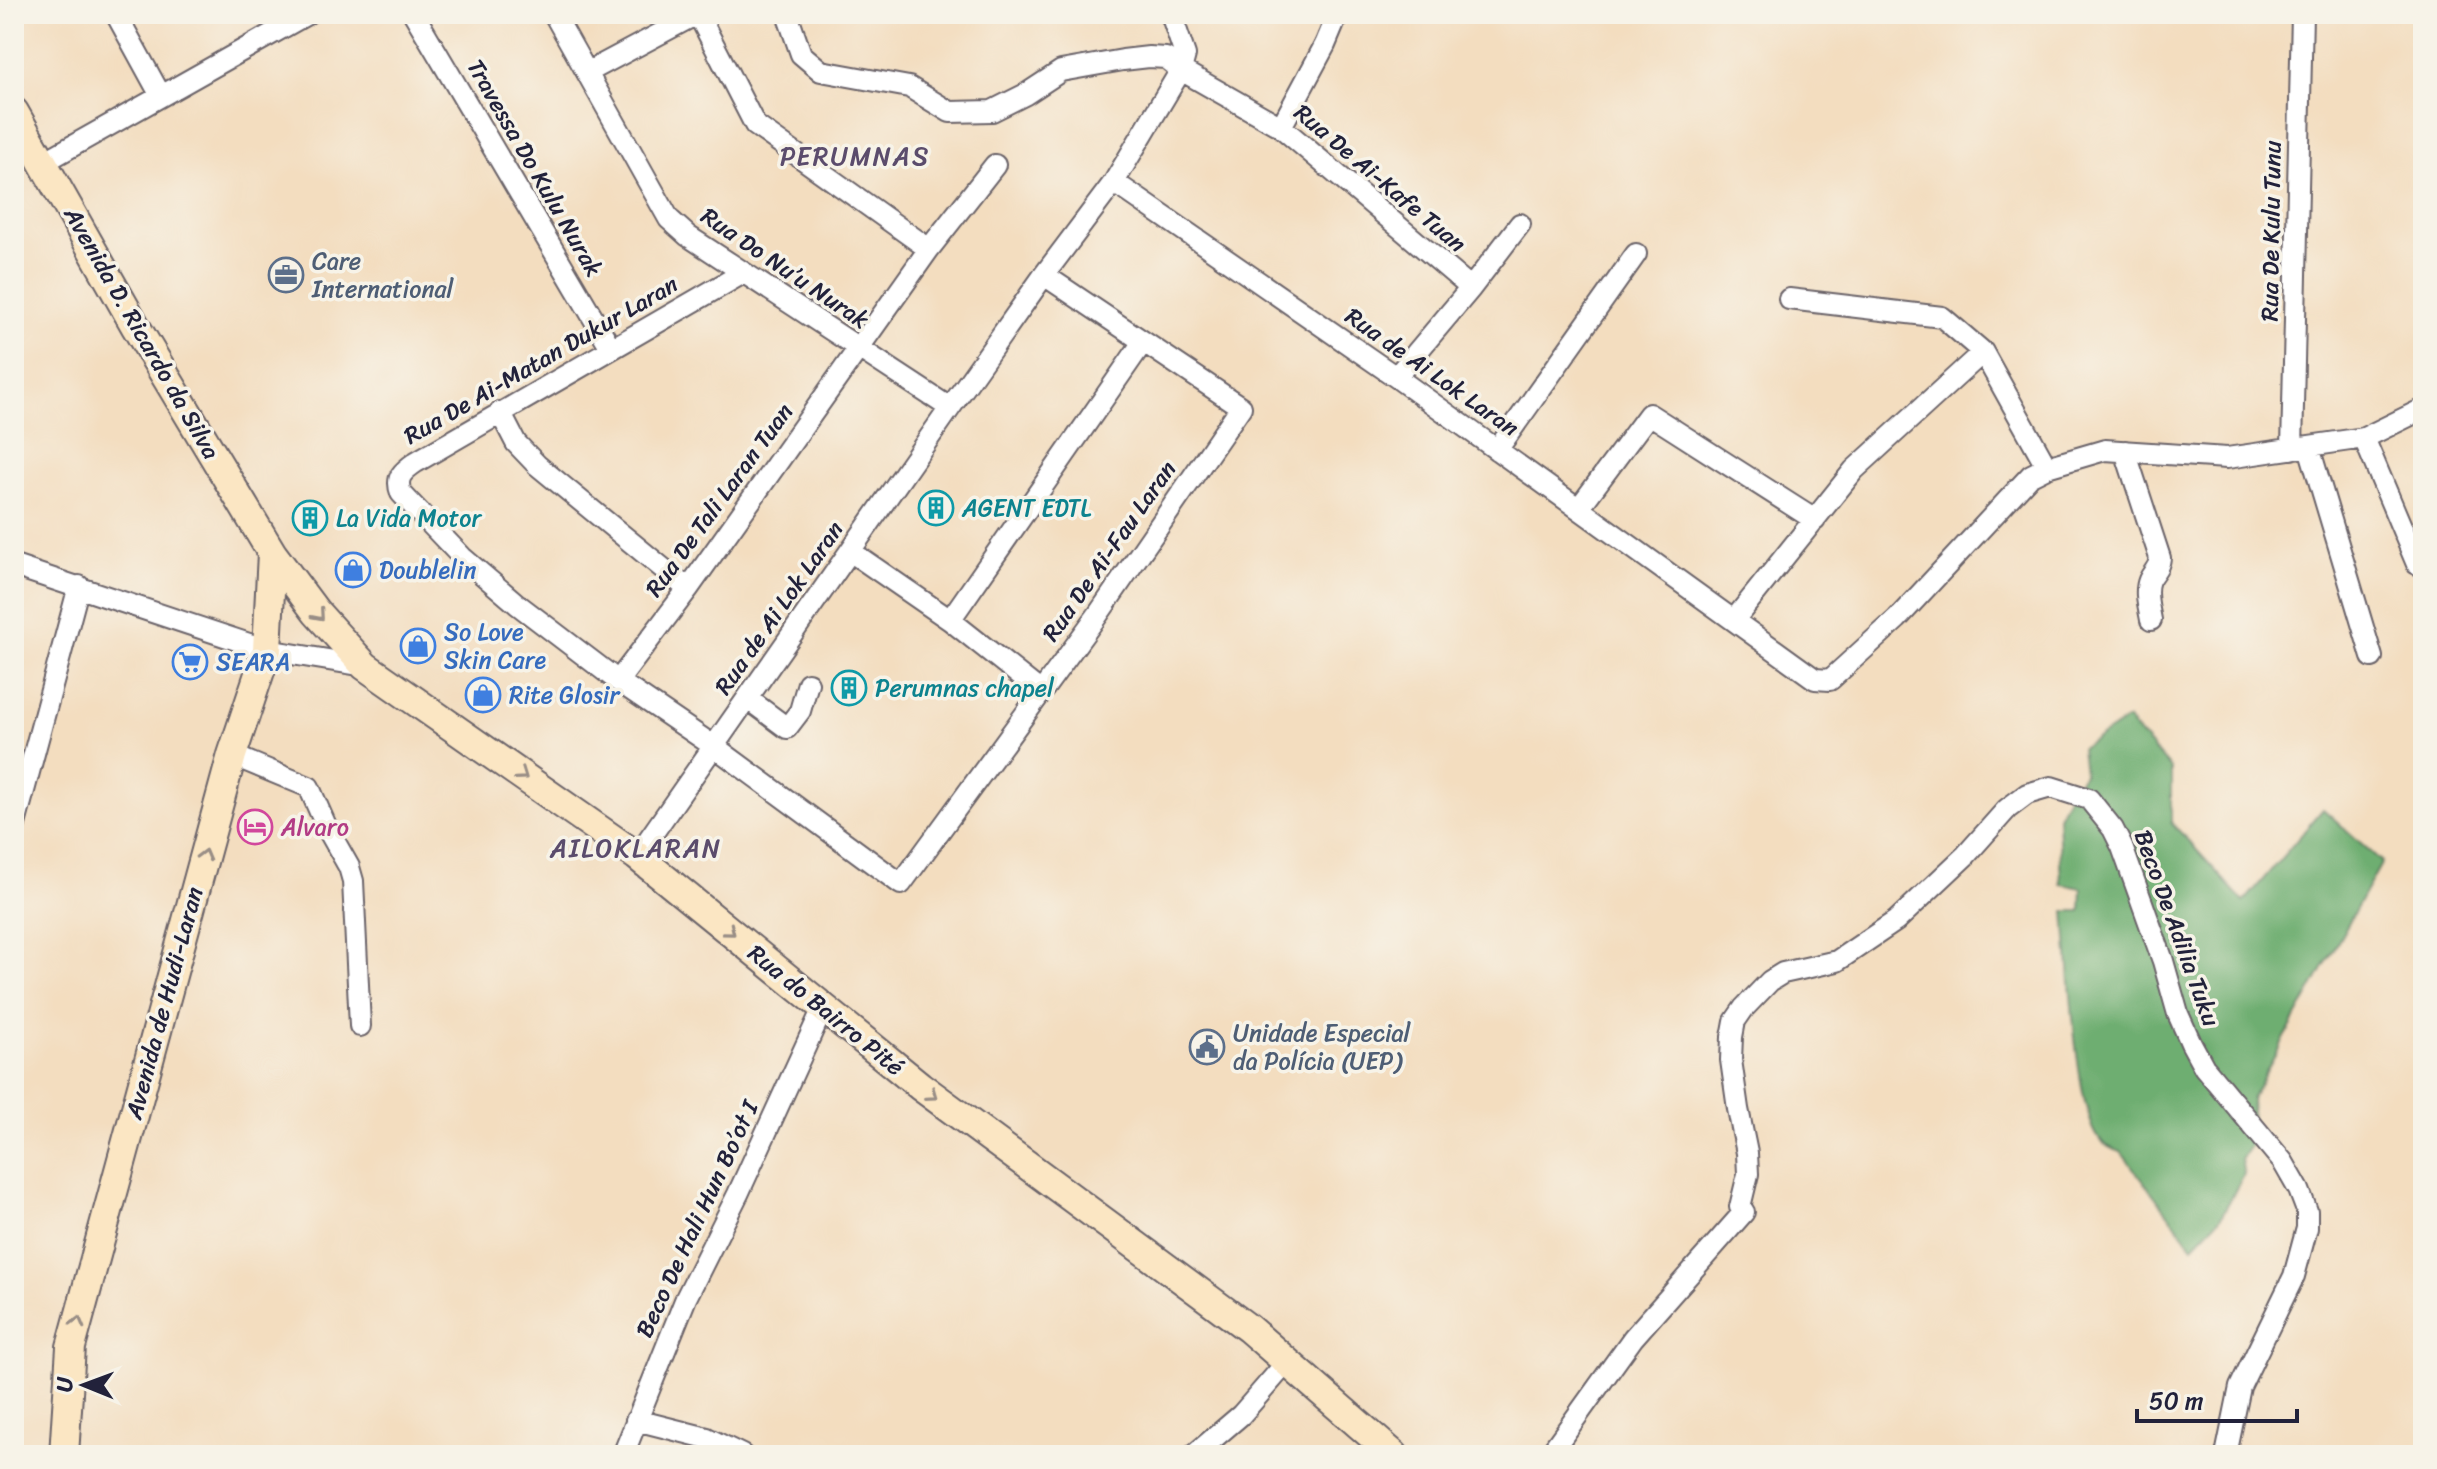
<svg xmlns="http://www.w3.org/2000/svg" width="2437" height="1469" font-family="Sriracha,sans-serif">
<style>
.forest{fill:#6eae71;stroke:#486856;stroke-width:2}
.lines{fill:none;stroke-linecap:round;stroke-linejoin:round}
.street-casing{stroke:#6b6369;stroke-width:24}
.secondary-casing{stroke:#6b6369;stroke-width:32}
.street{stroke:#fff;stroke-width:20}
.secondary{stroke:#fbe6c3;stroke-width:28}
.oneway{stroke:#998e86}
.labels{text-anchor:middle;stroke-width:7;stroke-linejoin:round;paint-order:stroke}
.street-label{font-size:24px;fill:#22223b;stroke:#f7f3e8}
.service-label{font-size:24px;fill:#4e5e75;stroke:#f7f3e8;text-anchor:start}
.culture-label{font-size:24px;fill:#0d838f;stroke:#f7f3e8;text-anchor:start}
.shop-label{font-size:24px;fill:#366cbe;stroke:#f7f3e8;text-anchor:start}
.hotel-label{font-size:24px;fill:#b23c85;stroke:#f7f3e8;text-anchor:start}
.neighbourhood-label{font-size:26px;letter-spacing:2px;fill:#5b4c6c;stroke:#f7f3e8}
</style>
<rect width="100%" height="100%" fill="#f7f3e8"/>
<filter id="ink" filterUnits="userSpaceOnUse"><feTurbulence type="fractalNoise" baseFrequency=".0125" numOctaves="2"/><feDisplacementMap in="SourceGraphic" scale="16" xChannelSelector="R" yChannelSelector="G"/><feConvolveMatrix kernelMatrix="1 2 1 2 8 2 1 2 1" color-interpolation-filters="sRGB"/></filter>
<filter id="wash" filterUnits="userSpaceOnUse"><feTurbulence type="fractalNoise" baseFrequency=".006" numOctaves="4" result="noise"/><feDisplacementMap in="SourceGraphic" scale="32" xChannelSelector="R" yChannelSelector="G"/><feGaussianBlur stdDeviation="1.8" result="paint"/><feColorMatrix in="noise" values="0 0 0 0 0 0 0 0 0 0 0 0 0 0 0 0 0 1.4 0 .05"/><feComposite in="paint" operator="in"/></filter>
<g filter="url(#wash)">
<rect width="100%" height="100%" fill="#f3ddbf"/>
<!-- forest -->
<path class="forest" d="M2127 720 2171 769V822L2244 902 2323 809 2382 862 2251 1099 2253 1140 2241 1160 2244 1174 2221 1217 2193 1246 2121 1152C2113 1149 2106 1147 2100 1140 2074 1108 2069 958 2065 911H2081L2082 888 2061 884 2058 816 2069 794 2084 773 2081 748Z"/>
</g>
<g filter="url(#ink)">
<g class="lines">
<!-- street casing -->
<g class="street-casing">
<path id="street" d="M116 14 161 96
M414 14 611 348
M554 14 669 219 688 236 950 408
M787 14 801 54 821 71 909 87 950 112 992 111 1026 94 1061 71 1123 60 1149 57 1166 58 1181 70 1185 55 1171 14
M588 72 697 14
M1281 127 1325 45 1338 14
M44 162 307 14
M1114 182 1396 377 1815 679 1830 680 1897 619 2031 475 2047 467 2105 450 2227 458 2364 438 2423 409
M929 249 995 165
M743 273 416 462C403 471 395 477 401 493L462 557 517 604 618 681 715 747 901 884 1097 616 1241 407 1044 275
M1471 288 1520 224
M1789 299 1942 317 1983 352
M500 412 516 443 537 465 688 589
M2364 438 2417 564
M2309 447 2372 657
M2292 449 2302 14
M1497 450 1636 254
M2125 451 2160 558C2159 569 2153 571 2149 580 2144 592 2149 608 2151 620
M1579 508 1649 414 1815 520
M850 551 950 620 1041 692
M14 566 267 650 365 666
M950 620 1143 342
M1734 620 1854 470 1983 352 2047 467
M618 681 688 589 929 249 755 125 698 14
M748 699 787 728 800 711 808 683
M232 755 309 787 327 828 349 867 353 881 360 1026
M14 828 79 586
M637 856 950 408 1044 275 1114 182 1181 70 1281 127 1471 288 1396 377
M636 1420 707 1438 742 1455
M623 1455 686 1298 738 1194 823 1008
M1194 1455 1241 1415 1287 1362
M1549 1455 1633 1338 1744 1212 1740 1207 1748 1174 1747 1153 1738 1109 1731 1060 1732 1037 1735 1021 1744 1008 1770 981 1783 973 1837 961 1896 921 1966 855 2007 809 2027 794 2051 787 2089 799 2113 829 2122 847 2163 961 2178 1014 2191 1043 2204 1067 2283 1162 2299 1190 2307 1211V1228L2294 1276 2240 1387 2226 1455"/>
</g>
<!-- secondary casing -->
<g class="secondary-casing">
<path id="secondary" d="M14 112 136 327 272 553 316 612 365 666 637 856 920 1086 1248 1328 1394 1455
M64 1455 71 1347 232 755 267 650 272 553"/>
</g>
<!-- street -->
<use href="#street" class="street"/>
<!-- secondary -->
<use href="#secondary" class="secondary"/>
</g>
<!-- one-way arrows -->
<defs><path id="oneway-chevron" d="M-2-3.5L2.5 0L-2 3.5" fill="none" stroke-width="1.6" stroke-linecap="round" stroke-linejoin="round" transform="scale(2)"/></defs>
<g class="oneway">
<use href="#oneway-chevron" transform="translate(319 615) rotate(49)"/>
<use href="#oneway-chevron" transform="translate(522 775) rotate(35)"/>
<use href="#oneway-chevron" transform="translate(204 855) rotate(-75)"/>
<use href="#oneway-chevron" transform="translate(730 931) rotate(39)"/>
<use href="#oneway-chevron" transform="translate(932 1095) rotate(36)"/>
<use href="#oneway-chevron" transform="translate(78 1322) rotate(-75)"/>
</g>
</g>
<!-- icons -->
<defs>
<g id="office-ring" transform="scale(1.8)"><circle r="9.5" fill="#f7f3e8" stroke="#5c6f8a" stroke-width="1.5"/><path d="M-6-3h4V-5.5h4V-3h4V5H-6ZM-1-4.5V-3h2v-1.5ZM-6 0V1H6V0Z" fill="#5c6f8a"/></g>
<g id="building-ring" transform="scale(1.8)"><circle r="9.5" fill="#f7f3e8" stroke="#0f9aa8" stroke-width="1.5"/><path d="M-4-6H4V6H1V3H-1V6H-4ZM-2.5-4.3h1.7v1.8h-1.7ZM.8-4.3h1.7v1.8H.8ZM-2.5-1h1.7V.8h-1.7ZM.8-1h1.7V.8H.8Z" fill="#0f9aa8"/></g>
<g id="shop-ring" transform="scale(1.8)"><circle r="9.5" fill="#f7f3e8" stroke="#3f7fe0" stroke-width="1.5"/><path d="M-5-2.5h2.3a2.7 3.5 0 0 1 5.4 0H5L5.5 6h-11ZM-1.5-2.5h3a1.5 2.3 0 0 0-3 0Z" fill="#3f7fe0"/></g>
<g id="supermarket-ring" transform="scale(1.8)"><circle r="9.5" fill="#f7f3e8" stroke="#3f7fe0" stroke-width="1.5"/><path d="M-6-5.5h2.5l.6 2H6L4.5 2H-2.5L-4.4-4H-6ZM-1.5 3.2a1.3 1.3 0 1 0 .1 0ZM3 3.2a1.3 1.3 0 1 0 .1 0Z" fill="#3f7fe0"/></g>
<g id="hotel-ring" transform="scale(1.8)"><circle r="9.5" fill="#f7f3e8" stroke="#d1479c" stroke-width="1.5"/><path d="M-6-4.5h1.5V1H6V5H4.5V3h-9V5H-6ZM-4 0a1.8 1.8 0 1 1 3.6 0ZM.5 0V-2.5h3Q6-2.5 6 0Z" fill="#d1479c"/></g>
<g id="civic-ring" transform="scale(1.8)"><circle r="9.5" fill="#f7f3e8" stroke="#5c6f8a" stroke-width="1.5"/><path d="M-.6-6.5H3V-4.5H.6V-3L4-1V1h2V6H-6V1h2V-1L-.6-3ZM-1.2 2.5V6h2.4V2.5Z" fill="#5c6f8a"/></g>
</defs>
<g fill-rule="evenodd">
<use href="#office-ring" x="286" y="275"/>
<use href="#building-ring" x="936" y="508"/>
<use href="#building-ring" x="310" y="518"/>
<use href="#shop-ring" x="353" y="570"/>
<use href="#shop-ring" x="418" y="646"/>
<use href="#supermarket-ring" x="190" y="662"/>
<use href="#building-ring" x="849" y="688"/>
<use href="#shop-ring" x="483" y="695"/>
<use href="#hotel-ring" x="255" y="827"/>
<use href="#civic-ring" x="1207" y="1047"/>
</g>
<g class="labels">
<!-- street labels -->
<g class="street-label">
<text transform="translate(535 168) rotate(60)" y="8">Travessa Do Kulu Nurak</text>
<text transform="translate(1380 178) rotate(40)" y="8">Rua De Ai-Kafe Tuan</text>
<text transform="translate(2271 231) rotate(-89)" y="8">Rua De Kulu Tunu</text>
<text transform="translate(785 268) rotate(34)" y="8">Rua Do Nu’u Nurak</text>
<text transform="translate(142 333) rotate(60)" y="8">Avenida D. Ricardo da Silva</text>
<text transform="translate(541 360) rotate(-30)" y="8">Rua De Ai-Matan Dukur Laran</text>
<text transform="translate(1432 372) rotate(35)" y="8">Rua de Ai Lok Laran</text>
<text transform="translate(719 500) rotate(-54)" y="8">Rua De Tali Laran Tuan</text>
<text transform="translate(1109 551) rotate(-55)" y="8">Rua De Ai-Fau Laran</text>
<text transform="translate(779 608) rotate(-55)" y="8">Rua de Ai Lok Laran</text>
<text transform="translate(2177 928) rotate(70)" y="8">Beco De Adilia Tuku</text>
<text transform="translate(164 1003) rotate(-75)" y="8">Avenida de Hudi-Laran</text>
<text transform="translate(826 1010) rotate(39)" y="8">Rua do Bairro Pité</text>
<text transform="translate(697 1219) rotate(-65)" y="8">Beco De Hali Hun Bo’ot I</text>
</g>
<!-- service labels -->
<g class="service-label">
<text x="312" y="269">Care<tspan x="312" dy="28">International</tspan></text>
<text x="1233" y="1041">Unidade Especial<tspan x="1233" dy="28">da Polícia (UEP)</tspan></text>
</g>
<!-- culture labels -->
<g class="culture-label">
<text x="962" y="516">AGENT EDTL</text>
<text x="336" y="526">La Vida Motor</text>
<text x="875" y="696">Perumnas chapel</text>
</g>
<!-- shop labels -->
<g class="shop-label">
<text x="379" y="578">Doublelin</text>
<text x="444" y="640">So Love<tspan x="444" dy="28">Skin Care</tspan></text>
<text x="216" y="670">SEARA</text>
<text x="509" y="703">Rite Glosir</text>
</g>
<!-- hotel labels -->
<g class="hotel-label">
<text x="281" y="835">Alvaro</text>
</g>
<!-- neighbourhood labels -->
<g class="neighbourhood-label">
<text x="855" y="165">PERUMNAS</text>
<text x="636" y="857">AILOKLARAN</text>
</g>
</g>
<!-- margin -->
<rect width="2437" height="1469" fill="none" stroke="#f7f3e8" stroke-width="48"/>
<!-- north arrow -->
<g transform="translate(84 1385) rotate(271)" stroke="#f7f3e8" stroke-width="6" paint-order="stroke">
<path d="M0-6L14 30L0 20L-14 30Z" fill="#22223b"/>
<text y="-12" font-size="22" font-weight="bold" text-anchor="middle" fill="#22223b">U</text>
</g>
<!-- scale -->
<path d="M2137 1409v12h160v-12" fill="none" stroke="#22223b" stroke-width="4"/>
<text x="2149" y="1409" font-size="24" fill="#22223b" stroke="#f7f3e8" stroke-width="6" paint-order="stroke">50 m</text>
</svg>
